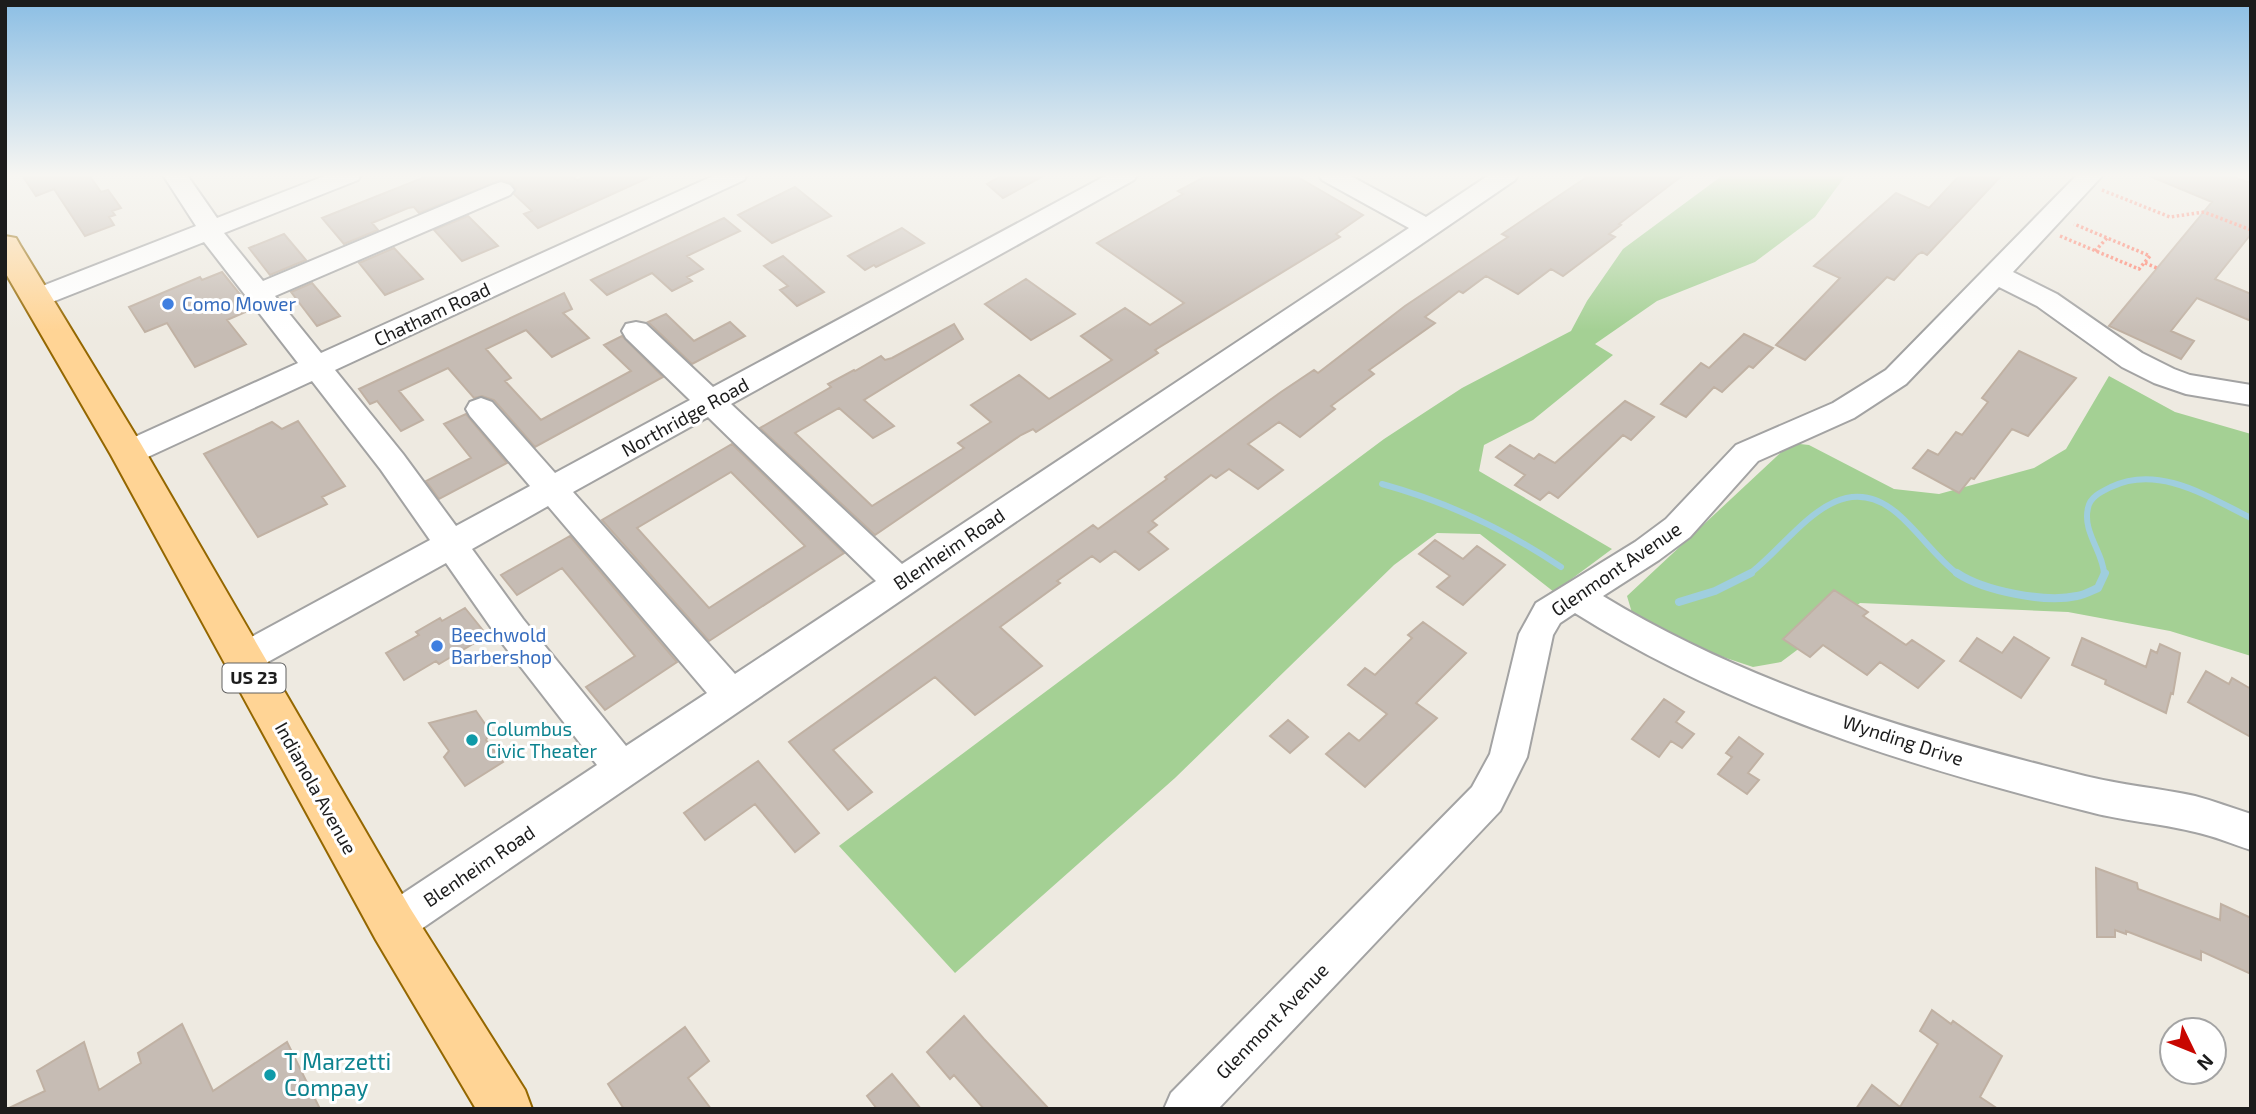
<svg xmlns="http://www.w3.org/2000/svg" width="2256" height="1114" font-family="'Exo 2',sans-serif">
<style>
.forest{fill:#a4d094}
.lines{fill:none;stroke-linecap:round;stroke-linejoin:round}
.stream-far1{stroke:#9fcede;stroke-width:6}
.stream{stroke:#9fcede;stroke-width:8}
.building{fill:#c6bcb4;stroke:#c0b1a3;stroke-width:2;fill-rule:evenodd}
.minor-casing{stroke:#a3a3a3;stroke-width:4}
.major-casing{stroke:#946700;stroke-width:4}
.path{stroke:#ff7661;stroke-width:3.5;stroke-dasharray:2.5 2.5;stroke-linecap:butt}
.minor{fill:#fff;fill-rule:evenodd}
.major{fill:#ffd495;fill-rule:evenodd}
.shop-dot{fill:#3f7fe0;stroke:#fff;stroke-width:2.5}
.culture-dot{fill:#0f9aa8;stroke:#fff;stroke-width:2.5}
.labels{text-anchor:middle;stroke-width:6;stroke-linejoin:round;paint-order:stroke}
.shield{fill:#fff;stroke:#606060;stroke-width:2}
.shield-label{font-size:18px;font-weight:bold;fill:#1c1c1c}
.shop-label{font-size:19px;fill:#366cbe;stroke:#fff;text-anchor:start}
.street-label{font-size:19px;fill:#1c1c1c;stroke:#fff}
.culture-label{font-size:19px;fill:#0d838f;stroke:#fff;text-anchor:start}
.near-culture-label{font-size:23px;fill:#0d838f;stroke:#fff;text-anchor:start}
</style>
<rect width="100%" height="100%" fill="#eeeae1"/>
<!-- forest -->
<path class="forest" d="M1723 175H1846L1815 217 1755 262 1657 301 1595 344 1613 355 1533 420 1484 445 1479 471 1612 549 1554 592 1480 534 1437 533 1394 565 1175 778 955 973 839 846 1384 439 1462 388 1571 331 1587 301 1623 249Z
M2109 376 2175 412 2251 434V656L2170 631 2068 612 1860 603 1781 662 1753 667 1654 634 1635 623 1627 596 1791 443 1809 445 1894 489 1939 494 2034 468 2066 449Z"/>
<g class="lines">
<!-- stream-far1 -->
<path class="stream-far1" d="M1382 484C1447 502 1505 529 1561 567
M1748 575C1792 543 1837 461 1898 514 1920 533 1936 558 1959 575
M2104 575C2104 553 2082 532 2088 508 2090 497 2101 492 2111 487 2159 464 2208 497 2251 518"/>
<!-- stream -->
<path class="stream" d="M1957 573C1984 591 2045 603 2077 596 2084 595 2091 591 2098 588L2105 573
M1679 602 1715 591 1751 573"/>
</g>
<!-- building -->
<path class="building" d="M22 175H89L101 192 108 190 121 208 112 211 115 215 109 217 114 225 85 236 54 189 36 196Z
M430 175H571L577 180 590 175H654L538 228 524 214 532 211 514 194 516 188 511 183 502 180 419 213 414 207 408 208 372 223 378 230 344 244 322 218Z
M1003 175H1045L1003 198 987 184Z
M1208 175H1294L1363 215 1336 234 1340 237 1155 350 1158 353 1036 432 1033 429 1021 435 875 535 760 428 831 387 828 384 854 370 855 371 881 356 885 360 892 358 954 324 963 339 864 400 894 426 873 438 839 408 795 433 872 506 964 448 958 443 991 422 971 405 1019 375 1049 399 1112 360 1081 336 1125 308 1150 325 1184 303 1097 243 1183 194 1178 191Z
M1590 175H1683L1619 224 1621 225 1609 234 1615 237 1563 276 1551 269 1518 294 1486 276 1463 293 1459 291 1425 317 1435 323 1369 370 1374 374 1331 406 1335 409 1300 437 1279 422 1248 444 1283 470 1258 489 1229 469 1216 478 1211 475 1152 521 1157 525 1148 532 1168 549 1139 570 1115 551 1100 562 1092 556 1057 581 1060 583 1000 627 1042 666 975 715 935 677 833 750 872 792 848 810 789 742 1093 525 1098 529 1167 479 1165 477 1281 392 1314 370 1318 373 1405 306 1508 237 1502 234Z
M1960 175H2002L1927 255 1922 252 1917 255 1894 280 1887 277 1805 360 1776 345 1840 278 1814 266 1896 193 1929 208Z
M2147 175H2228L2251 183V234L2215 279 2251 294V321L2197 298 2171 331 2194 341 2181 359 2109 326 2212 202Z
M795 187 831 216 772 243 738 215Z
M468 216 498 246 462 261 434 230Z
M724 218 740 231 687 256 703 269 687 277 692 281 672 291 652 273 607 295 591 280Z
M902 228 924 243 876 267 874 265 865 270 848 256Z
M284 234 306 260 270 275 249 248Z
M394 248 423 279 385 295 359 263Z
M783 256 824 292 797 306 780 290 788 286 764 266Z
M222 272 252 309 227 320 246 344 195 367 167 323 145 332 129 307 200 277 202 280Z
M1026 279 1075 314 1031 340 985 304Z
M312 283 340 316 317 326 291 292Z
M564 293 572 309 563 313 589 338 552 357 526 330 486 349 511 378 505 381 541 420 631 371 604 345 622 336 663 377 535 447 494 400 482 396 474 398 448 368 399 391 423 420 401 431 377 401 370 404 359 389Z
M666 314 694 341 730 322 745 336 692 364 648 322Z
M1744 334 1773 348 1753 368 1749 366 1722 392 1714 387 1686 417 1661 404 1701 363 1709 368Z
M2019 351 2076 378 2028 436 2012 429 1974 479 1971 478 1959 493 1913 468 1928 450 1938 455 1956 432 1962 435 1988 402 1982 398Z
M1625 401 1654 417 1631 440 1623 435 1558 498 1549 492 1540 500 1515 485 1525 475 1496 457 1510 445 1534 459 1539 454 1555 463Z
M466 414 507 463 439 499 426 481 471 458 444 424Z
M298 421 345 486 322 497 327 504 258 537 204 454 272 422 282 429Z
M732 444 844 553 709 641 602 520ZM731 472 805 546 709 608 637 528Z
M570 536 677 662 605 710 586 687 635 656 562 568 517 595 501 575Z
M1435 540 1463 559 1477 546 1505 565 1463 605 1437 587 1450 576 1419 554Z
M1834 590 1868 612 1863 616 1906 645 1912 640 1944 661 1918 688 1880 662 1867 675 1823 645 1810 657 1783 639Z
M465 608 485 633 481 635 483 638 439 664 436 661 404 680 386 653 419 635 416 632 440 618 442 621Z
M1423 622 1466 653 1416 703 1437 718 1365 787 1326 754 1349 733 1359 741 1387 714 1348 685 1365 668 1375 675 1412 638 1408 635Z
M2014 637 2049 658 2021 698 1960 661 1977 638 2002 653Z
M2082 638 2146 667 2151 650 2157 653 2160 644 2180 653 2173 694 2171 693 2166 713 2105 684 2106 680 2072 665Z
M2206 671 2229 684 2232 678 2251 689V737L2188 702Z
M1664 699 1684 712 1676 722 1694 734 1682 748 1671 741 1659 757 1632 739Z
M476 711 490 731 486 740 503 762 465 786 444 757 449 751 429 723Z
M1288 720 1308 737 1290 753 1270 736Z
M1739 737 1763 754 1748 773 1759 780 1747 794 1718 774 1732 757 1726 753Z
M758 761 819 833 795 852 755 804 705 840 684 813Z
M2096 868 2137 883 2138 889 2220 920 2221 904 2251 918V974L2201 951V960L2126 931V934L2115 930V937H2097Z
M1932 1010 1951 1024 1953 1021 2002 1056 1980 1097 1998 1109H1856L1872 1085 1900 1107 1938 1044 1920 1031Z
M964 1016 984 1039 1049 1109H984L954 1075 950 1079 927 1052Z
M182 1024 213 1091 287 1042 320 1109H7L45 1091 37 1071 84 1042 99 1090 141 1063 138 1053Z
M685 1027 709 1061 688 1078 711 1109H624L608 1084Z
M892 1074 921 1109H877L867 1096Z"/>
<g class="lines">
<!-- minor casing -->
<g class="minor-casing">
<path id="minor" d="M163 175H187L217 218 327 175H361L358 180 224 233 263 281 492 185 501 182 510 185 514 190 510 195 275 296 321 353 715 175H747L744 180 335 370 403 454 456 526 530 486 470 416 466 409 470 402 481 398 492 402 555 473 690 400 626 338 622 331 626 324 636 322 646 324 713 387 1107 175H1137L1134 180 731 404 902 564 1409 228 1322 180 1319 175H1349L1426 217 1489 175H1518L1515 180 408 938 393 944 378 938 372 924 378 910 597 765 499 639 446 563 257 668 244 673 231 668 226 658 231 648 430 540 381 470 312 381 139 461 128 464 117 461 113 453 117 445 298 363 204 242 47 304 37 307 27 304 23 298 27 292 196 226ZM708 417 876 581 735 674 573 492ZM548 506 707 693 626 746 523 619 472 549Z
M2077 175H2103L2013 272 2057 294 2142 353 2174 369 2190 375 2251 385V405L2186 394 2154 383 2122 367 2037 306 1999 287 1906 384 1854 418 1758 461 1690 537 1659 560 1603 596C1751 686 1917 734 2085 776 2121 785 2158 788 2195 796 2214 801 2232 808 2251 814V850C2232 844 2214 836 2195 832 2159 823 2122 821 2086 811 1909 766 1731 711 1575 613L1560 623 1553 635 1527 757 1500 811 1218 1109H1164L1171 1093 1472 787 1490 754 1519 634 1536 603 1635 542 1666 519 1736 445 1833 403 1886 370Z"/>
</g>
<!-- major casing -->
<g class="major-casing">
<path id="major" d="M5 236 16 238 20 245 141 444 410 908 525 1090 532 1109H476L376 940 111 455 5 272Z"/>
</g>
<!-- path -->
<path class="path" d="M2102 190 2170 217 2204 212 2251 230
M2060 236 2139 269 2150 256 2074 224
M2095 251 2107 238
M2145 263 2157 268"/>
<!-- minor -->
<use href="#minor" class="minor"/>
<!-- major -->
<use href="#major" class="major"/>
</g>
<!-- sky -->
<linearGradient id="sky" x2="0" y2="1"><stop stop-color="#8bbee4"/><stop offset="0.53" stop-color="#f7f6f2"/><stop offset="1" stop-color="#f7f6f2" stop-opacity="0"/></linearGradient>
<rect width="2256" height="331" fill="url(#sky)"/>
<!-- markers -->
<g class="shop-dot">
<circle cx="168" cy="304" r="7"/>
<circle cx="437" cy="646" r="7"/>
</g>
<g class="culture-dot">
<circle cx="472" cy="740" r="7"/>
<circle cx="270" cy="1075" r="7"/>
</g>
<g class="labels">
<!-- shield labels -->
<rect class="shield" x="222.5" y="663.5" width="63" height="29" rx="5"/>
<g class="shield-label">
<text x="254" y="684">US 23</text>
</g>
<!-- shop labels -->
<g class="shop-label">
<text x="182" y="311">Como Mower</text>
<text x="451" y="642">Beechwold<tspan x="451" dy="22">Barbershop</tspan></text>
</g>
<!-- street labels -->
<g class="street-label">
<text transform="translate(432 314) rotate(-25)" y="7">Chatham Road</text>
<text transform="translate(685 417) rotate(-29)" y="7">Northridge Road</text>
<text transform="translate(949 549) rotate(-34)" y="7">Blenheim Road</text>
<text transform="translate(1616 569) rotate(-34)" y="7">Glenmont Avenue</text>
<text transform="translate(1903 740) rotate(18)" y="7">Wynding Drive</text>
<text transform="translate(316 788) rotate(61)" y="7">Indianola Avenue</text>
<text transform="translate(479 866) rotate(-34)" y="7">Blenheim Road</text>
<text transform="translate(1272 1021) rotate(-46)" y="7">Glenmont Avenue</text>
</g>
<!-- culture labels -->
<g class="culture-label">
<text x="486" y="736">Columbus<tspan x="486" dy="22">Civic Theater</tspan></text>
</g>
<!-- near-culture labels -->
<g class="near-culture-label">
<text x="284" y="1070">T Marzetti<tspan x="284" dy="26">Compay</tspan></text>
</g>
</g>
<!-- border -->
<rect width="2256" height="1114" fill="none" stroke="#1c1c1c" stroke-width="14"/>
<!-- north arrow -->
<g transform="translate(2193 1051) rotate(133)"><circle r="33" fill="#ffffff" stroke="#a4a4a4" stroke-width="2"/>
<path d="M0-5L12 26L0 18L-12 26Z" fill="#c80600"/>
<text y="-10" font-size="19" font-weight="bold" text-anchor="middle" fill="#1c1c1c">N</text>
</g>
</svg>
